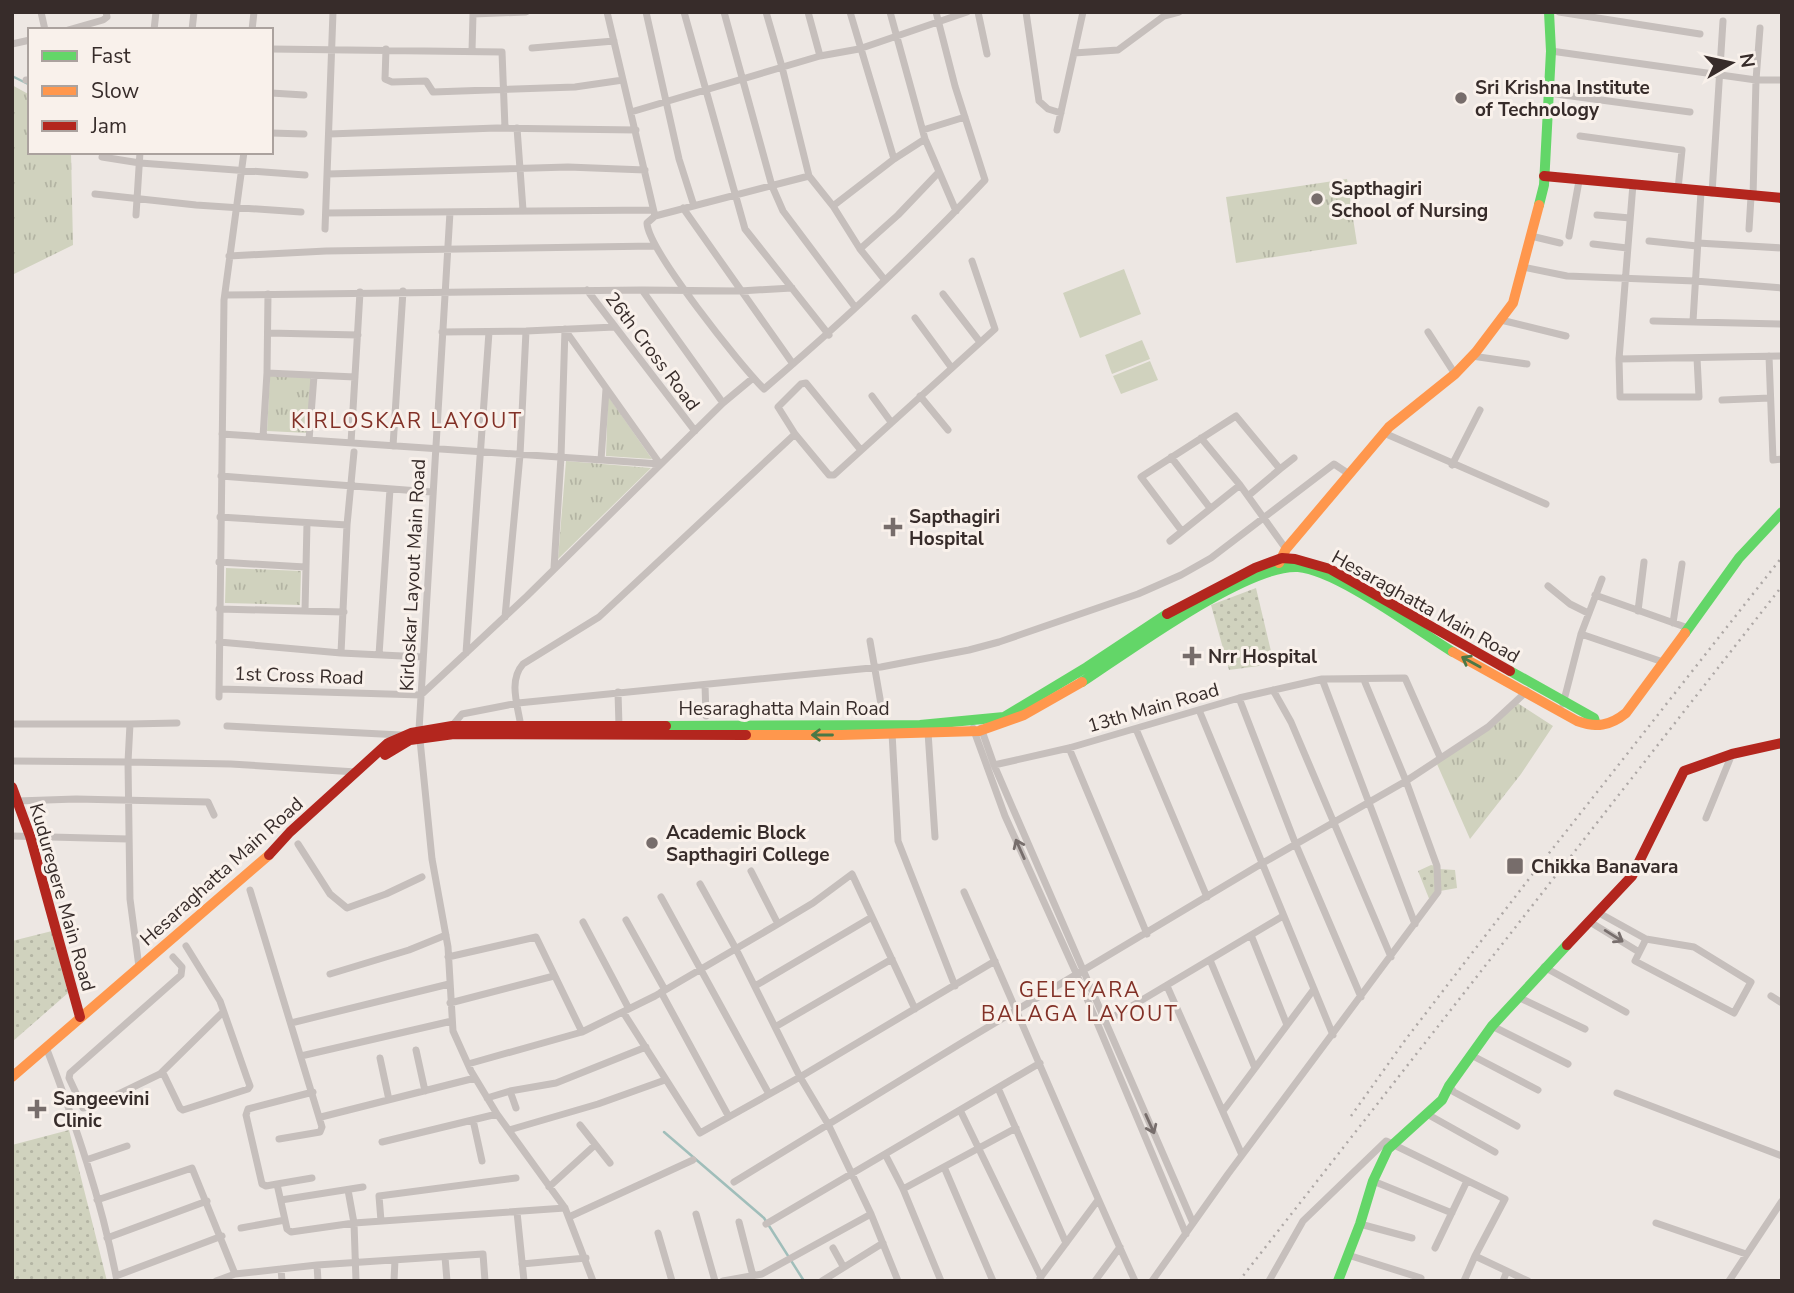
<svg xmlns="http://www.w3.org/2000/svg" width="1794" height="1293" font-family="'Nunito Sans',sans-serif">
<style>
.grass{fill:url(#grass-dots)}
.park{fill:url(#park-tufts)}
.garden{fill:#d0d2be}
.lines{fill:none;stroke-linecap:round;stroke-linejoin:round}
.stream{stroke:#a0beba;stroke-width:2.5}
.street{stroke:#c6bfbc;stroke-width:7}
.fast{stroke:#63d668;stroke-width:10}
.slow{stroke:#ff974d;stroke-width:10}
.jam{stroke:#b3261e;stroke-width:10}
.rail{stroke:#aea8a6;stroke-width:2.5;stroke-dasharray:2 5;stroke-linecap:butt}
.oneway{stroke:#4b7846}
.oneway2{stroke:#776e6c}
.poi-dot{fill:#776d6b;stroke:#f9f1eb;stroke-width:2.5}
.labels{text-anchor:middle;stroke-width:6;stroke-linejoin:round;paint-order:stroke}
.poi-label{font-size:19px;font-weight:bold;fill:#372c2a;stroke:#f9f1eb;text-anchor:start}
.street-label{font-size:19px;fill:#372c2a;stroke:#f9f1eb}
.neighbourhood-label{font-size:21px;letter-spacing:2px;fill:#823127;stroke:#f9f1eb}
</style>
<defs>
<pattern id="grass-dots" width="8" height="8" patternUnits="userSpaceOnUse" patternTransform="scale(1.75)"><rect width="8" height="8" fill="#d0d2be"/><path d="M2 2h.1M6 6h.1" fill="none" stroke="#b3b4a3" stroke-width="1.8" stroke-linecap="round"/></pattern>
<pattern id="park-tufts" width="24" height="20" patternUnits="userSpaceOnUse" patternTransform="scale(1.75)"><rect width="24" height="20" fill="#d0d2be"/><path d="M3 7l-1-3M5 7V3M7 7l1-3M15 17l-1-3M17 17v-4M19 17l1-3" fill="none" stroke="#b3b4a3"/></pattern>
</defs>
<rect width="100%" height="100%" fill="#ede7e3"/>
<!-- grass -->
<path class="grass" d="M1256 588 1274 664 1229 670 1211 605Z
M1431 865 1436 866V892L1430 901 1418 871Z
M1439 869 1455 870 1457 888 1440 891Z
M52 931 68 993 12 1042V941Z
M69 1130 107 1281H12V1145Z"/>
<!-- park -->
<path class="park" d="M12 85 30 95V152H71L73 245 12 275Z
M1347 179 1357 244 1236 263 1226 197Z
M270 375 311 378 308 433 267 431Z
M608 396 652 459 606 456Z
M566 461 651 468 558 559Z
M226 568 301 571 300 605 225 603Z
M1516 702 1553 726 1521 774 1470 839 1437 764Z"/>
<!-- garden -->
<path class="garden" d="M1124 269 1141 314 1080 338 1063 293Z
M1142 340 1150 359 1112 374 1105 355Z
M1150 361 1158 380 1121 394 1113 376Z"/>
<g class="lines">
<!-- stream -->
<path class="stream" d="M12 76 30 85
M664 1132 764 1218 804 1281"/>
<!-- street -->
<path class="street" d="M41 12 45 30
M607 12 655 216 647 223C648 250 741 366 764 389 841 323 916 254 985 180L955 86 936 12
M646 12 679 159 694 206
M684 12 745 229 829 335
M724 12 772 186 783 211 855 307
M766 12 782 67 809 176 833 206 860 249 884 279
M808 12 820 56
M850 12 894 159
M890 12 925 139 956 211
M978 12 987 54
M1026 12 1039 101 1048 109 1061 113
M1559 12 1700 34
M68 30 103 20 107 17 106 12
M154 30 156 12
M192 30 194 12
M252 30 254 12
M12 44 30 40
M532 48 614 41
M271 49 502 52 505 128
M386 49 385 79 392 82 426 81 433 92 575 87 623 80
M472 51 473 14 526 12
M1551 51 1756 80H1782
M1074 53 1118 50 1164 16 1179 12
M26 80H30
M271 93 304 95
M1549 93 1690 112
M631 112 820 56 859 49 967 12
M517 128 523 210
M923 130 965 117
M1057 130 1083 12
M271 133 304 134
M329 134 497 128 636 130
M1580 136 1682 150 1678 189
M102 157 140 163 305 175
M328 174 568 167 645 170
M1633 184 1619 359 1620 397H1699L1697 358
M1712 193 1723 21
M95 194 196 205 301 212
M1753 197 1756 80 1760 28
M833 206 894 159 925 139
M683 208 793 364
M450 212 419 730 432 859 448 947 453 1031 471 1071 497 1114 565 1208 593 1281
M326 213 653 210
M136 215 140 152
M1597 215 1630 218
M655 216 809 176
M325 229 333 12
M1749 229 1751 197
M1531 236 1560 243
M1569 236 1579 181
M1649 241 1697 246
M1698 243 1782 248
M1593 244 1627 248
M860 249 898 215 938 173
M229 256 326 251 655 246
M1523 267 1567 276 1695 281 1782 288
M587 290 695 431
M642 290 740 291 792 288
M943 294 980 342
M225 295C364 293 503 291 642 290L723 403
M915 318 951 367
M1501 320 1566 336
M1653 321 1782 324
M1693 321 1701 192
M565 330 660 464
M442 332 526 331 615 327
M1428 332 1455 374
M268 333 358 335
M1472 356 1527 364
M1769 356 1773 460 1782 459
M1619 359 1782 356
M267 373 355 377
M872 396 891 422
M920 396 948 430
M1722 400 1770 398
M1384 433 1546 504
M222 434 660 464
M263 437 267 373 268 294
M1201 438 1240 485 1286 549
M309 440 314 376
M351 443 360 292
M393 446 403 291
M860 449 806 383 801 384 778 407 795 434 829 475H834L995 329 972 261
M1171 457 1210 508
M601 460 606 389
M1452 465 1480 410
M1280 469 1294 458
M221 476 432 492
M220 517 347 525
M1181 530 1141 477 1236 416 1280 469 1248 496
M1170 541 1240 485
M219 562 305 567
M554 568 561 457 565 329
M1548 586 1570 604 1588 613
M1595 595 1688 628
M219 609 344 612
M305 611 307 523
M1638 611 1644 562
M505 617 520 455 526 331
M1673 623 1682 564
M1581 634 1663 662
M870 641 882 710
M219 642 341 653 423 657
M341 653 347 525 354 452
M466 653 489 332
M379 655 390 489
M1322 679 1415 924
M705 685 706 716
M219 689 421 695 527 596 723 403 753 378
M1273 690 1291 722 1391 957
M618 692 619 726
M219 697 224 300 244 152
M1239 698 1296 845 1361 997
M1563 704 1581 634 1602 579
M1199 710 1333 1035
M12 724H130L128 762 12 761
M130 724 177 723
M227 726 401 735
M452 726 462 714 518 703 881 667 969 650 999 642 1138 594 1181 575 1211 558 1334 464 1349 474
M521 727C518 706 508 681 523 664L599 617 795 434
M973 728 1005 816 1077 975 1186 1234
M981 728 994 765 1193 1223
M1136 729 1207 897
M928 732 935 837
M892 733 898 841 955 986
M1069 748 1147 934
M994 765 1069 748 1239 698 1322 679 1405 678 1440 757
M17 801 76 799 208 802 214 815
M1706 818 1732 754
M12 836 128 839
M298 844 330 894 347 908 386 894 422 877
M751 871 778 924
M700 884 736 949 800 1077 828 1124 871 1214 898 1281
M250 890 322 1127 320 1132 279 1139
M964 892C1022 1021 1076 1152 1135 1281
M661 897 769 1094
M1599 913 1646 939 1694 947 1751 982 1734 1013 1635 961 1646 939
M626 920 665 990
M583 922 629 1009
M1590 922 1639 952
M1251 935 1287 1025
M173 957 182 967 181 975 70 1073 69 1078 83 1108 94 1106 160 1074 164 1075 180 1108 183 1110 248 1089 250 1086 247 1078 220 1001 186 946
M448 957 536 937 582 1032
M1210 960 1255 1068
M139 967 130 899 128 762 231 764 356 772
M1544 967 1626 1012
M330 974 409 950 446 935
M755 986 872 917
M1167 986 1242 1155
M661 992 729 1117
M1771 996 1782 1003
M1518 997 1585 1029
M450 1003 554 976
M623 1012 700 1133 800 1077 995 961
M1105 1022 1283 916
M291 1023 449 984
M1492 1026 1568 1064
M775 1027 892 959
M46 1047C75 1123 102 1201 117 1281
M416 1050 425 1091
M1471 1055 1538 1090
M301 1056 452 1021
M380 1058 389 1100
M468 1064 582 1032 655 996 778 924 813 903 852 874 915 1009
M160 1074 223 1012
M1449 1086 1454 1092 1517 1126
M998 1088 1066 1243
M510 1091 516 1108
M313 1092 248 1109 246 1115 262 1184 266 1186 277 1184 287 1229 291 1232 354 1223 348 1190
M1617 1093 1782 1156
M487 1098 510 1091 556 1083 646 1047
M960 1110 1041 1277
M1223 1111 1314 989
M1427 1114 1495 1152
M321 1117 475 1078
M473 1120 482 1161
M580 1125 610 1163
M509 1130 598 1104 665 1080
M382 1142 497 1114
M885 1154 903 1189 941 1281
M86 1160 127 1146
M944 1167 993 1281
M1373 1181 1452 1213
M734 1182 963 1042 1261 864 1406 781 1488 727 1527 691
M277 1184 312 1178
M549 1187 595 1145
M903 1189 1016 1128
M97 1200 192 1168 235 1274
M281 1200 363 1187
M517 1212 524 1281
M696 1214 715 1281
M569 1217 693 1160
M381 1221 379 1196 516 1178
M739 1222 753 1276
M1656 1223 1746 1254
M766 1224 1040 1063
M1360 1224 1412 1238
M241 1228 285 1220
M658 1233 672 1281
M107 1238 207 1201
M833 1248 843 1266
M1435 1248 1467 1181
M1348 1255 1421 1278
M445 1257 447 1281
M522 1264 586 1258
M317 1265 483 1254 485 1281
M281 1269 282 1281
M116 1276 222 1236
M1040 1278 1098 1200
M216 1281 235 1274 317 1265 318 1281
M356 1281 354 1223 565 1208
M394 1281 395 1260
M723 1281 762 1274 871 1214
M822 1281 883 1243
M1095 1281 1120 1247
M1152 1281 1228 1174 1438 892 1437 866 1406 781 1364 680
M1269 1281 1303 1221 1386 1141 1505 1199 1475 1256 1528 1281
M1464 1281 1475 1256
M1503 1281 1507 1271
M1729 1281 1782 1201"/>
<!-- fast -->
<path class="fast" d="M1539 205 1544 185 1551 51 1549 12
M1685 633 1739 558 1782 512
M1510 671 1594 718 1596 725
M1082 682C1128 652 1247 564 1298 567 1337 570 1417 630 1453 652
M666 726 920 725 1004 717 1087 667 1167 614
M1338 1281 1360 1224 1373 1181 1388 1149 1442 1100 1449 1086 1492 1026 1567 945"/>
<!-- slow -->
<path class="slow" d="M1279 563 1286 549 1389 427 1455 374 1476 352 1513 303 1539 205
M1453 652 1577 721C1596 728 1610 726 1626 713L1685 633
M746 735H841L979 731 1024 715 1082 682
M12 1077 269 855"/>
<!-- jam -->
<path class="jam" d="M1544 176 1782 198
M1167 614 1255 568 1282 558 1295 559 1330 569 1510 671
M385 755 410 740 454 734 746 735
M12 787 30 836 80 1017
M269 855 290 832 388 743 411 733 452 726H666
M1567 945 1632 876 1684 771 1732 754 1782 743"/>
<!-- rail -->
<path class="rail" d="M1351 1116 1406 1039 1535 871 1782 557
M1239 1281 1782 586"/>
</g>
<!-- one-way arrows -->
<defs><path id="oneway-shaft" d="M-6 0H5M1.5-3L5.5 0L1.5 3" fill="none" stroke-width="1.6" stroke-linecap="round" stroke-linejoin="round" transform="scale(1.75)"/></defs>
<g class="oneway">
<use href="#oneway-shaft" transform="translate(1471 662) rotate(-151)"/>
<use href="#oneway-shaft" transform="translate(822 735) rotate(180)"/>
</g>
<g class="oneway2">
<use href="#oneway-shaft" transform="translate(1020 849) rotate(-114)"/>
<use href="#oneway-shaft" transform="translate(1614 936) rotate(32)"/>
<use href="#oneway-shaft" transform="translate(1150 1124) rotate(66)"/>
</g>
<!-- markers -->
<g class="poi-dot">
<circle cx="1461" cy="98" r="7"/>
<circle cx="1317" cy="199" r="7"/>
<path d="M889.5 516.5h7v7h7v7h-7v7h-7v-7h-7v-7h7z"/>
<path d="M1188.5 645.5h7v7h7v7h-7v7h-7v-7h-7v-7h7z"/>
<circle cx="652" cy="843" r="7"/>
<rect x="1506" y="857" width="18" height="18" rx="3.5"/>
<path d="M33.5 1098.5h7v7h7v7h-7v7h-7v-7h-7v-7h7z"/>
</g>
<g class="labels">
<!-- poi labels -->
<g class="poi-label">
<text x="1475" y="94">Sri Krishna Institute<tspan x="1475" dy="22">of Technology</tspan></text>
<text x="1331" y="195">Sapthagiri<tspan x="1331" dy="22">School of Nursing</tspan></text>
<text x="909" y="523">Sapthagiri<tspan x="909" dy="22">Hospital</tspan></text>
<text x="1208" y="663">Nrr Hospital</text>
<text x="666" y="839">Academic Block<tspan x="666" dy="22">Sapthagiri College</tspan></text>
<text x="1531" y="873">Chikka Banavara</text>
<text x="53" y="1105">Sangeevini<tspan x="53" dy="22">Clinic</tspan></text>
</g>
<!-- street labels -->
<g class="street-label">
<text transform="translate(653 351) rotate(53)" y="7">26th Cross Road</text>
<text transform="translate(412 575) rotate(-87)" y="7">Kirloskar Layout Main Road</text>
<text transform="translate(1426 606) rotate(29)" y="7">Hesaraghatta Main Road</text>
<text transform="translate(299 675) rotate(2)" y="7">1st Cross Road</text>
<text transform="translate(1153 707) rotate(-16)" y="7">13th Main Road</text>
<text x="784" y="715">Hesaraghatta Main Road</text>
<text transform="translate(221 871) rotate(-42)" y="7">Hesaraghatta Main Road</text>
<text transform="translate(63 897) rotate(74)" y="7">Kuduregere Main Road</text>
</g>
<!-- neighbourhood labels -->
<g class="neighbourhood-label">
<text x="407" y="428">KIRLOSKAR LAYOUT</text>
<text x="1080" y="997">GELEYARA<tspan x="1080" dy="24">BALAGA LAYOUT</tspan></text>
</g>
</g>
<!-- border -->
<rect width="1794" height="1293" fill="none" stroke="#372c2a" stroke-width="28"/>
<!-- legend -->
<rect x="28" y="28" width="245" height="126" fill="#f9f1eb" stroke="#aba29e" stroke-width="2"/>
<rect x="42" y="51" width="35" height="10" fill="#63d668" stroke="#aba29e" stroke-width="2"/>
<text x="91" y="63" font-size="21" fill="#372c2a">Fast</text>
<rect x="42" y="86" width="35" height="10" fill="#ff974d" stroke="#aba29e" stroke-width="2"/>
<text x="91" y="98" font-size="21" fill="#372c2a">Slow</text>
<rect x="42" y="121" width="35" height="10" fill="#b3261e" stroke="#aba29e" stroke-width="2"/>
<text x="91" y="133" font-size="21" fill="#372c2a">Jam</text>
<!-- north arrow -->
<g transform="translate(1731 63) rotate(81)" stroke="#f9f1eb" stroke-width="5" paint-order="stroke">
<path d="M0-5L12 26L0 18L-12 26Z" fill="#372c2a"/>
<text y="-10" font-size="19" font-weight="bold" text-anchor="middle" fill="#372c2a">N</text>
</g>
</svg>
